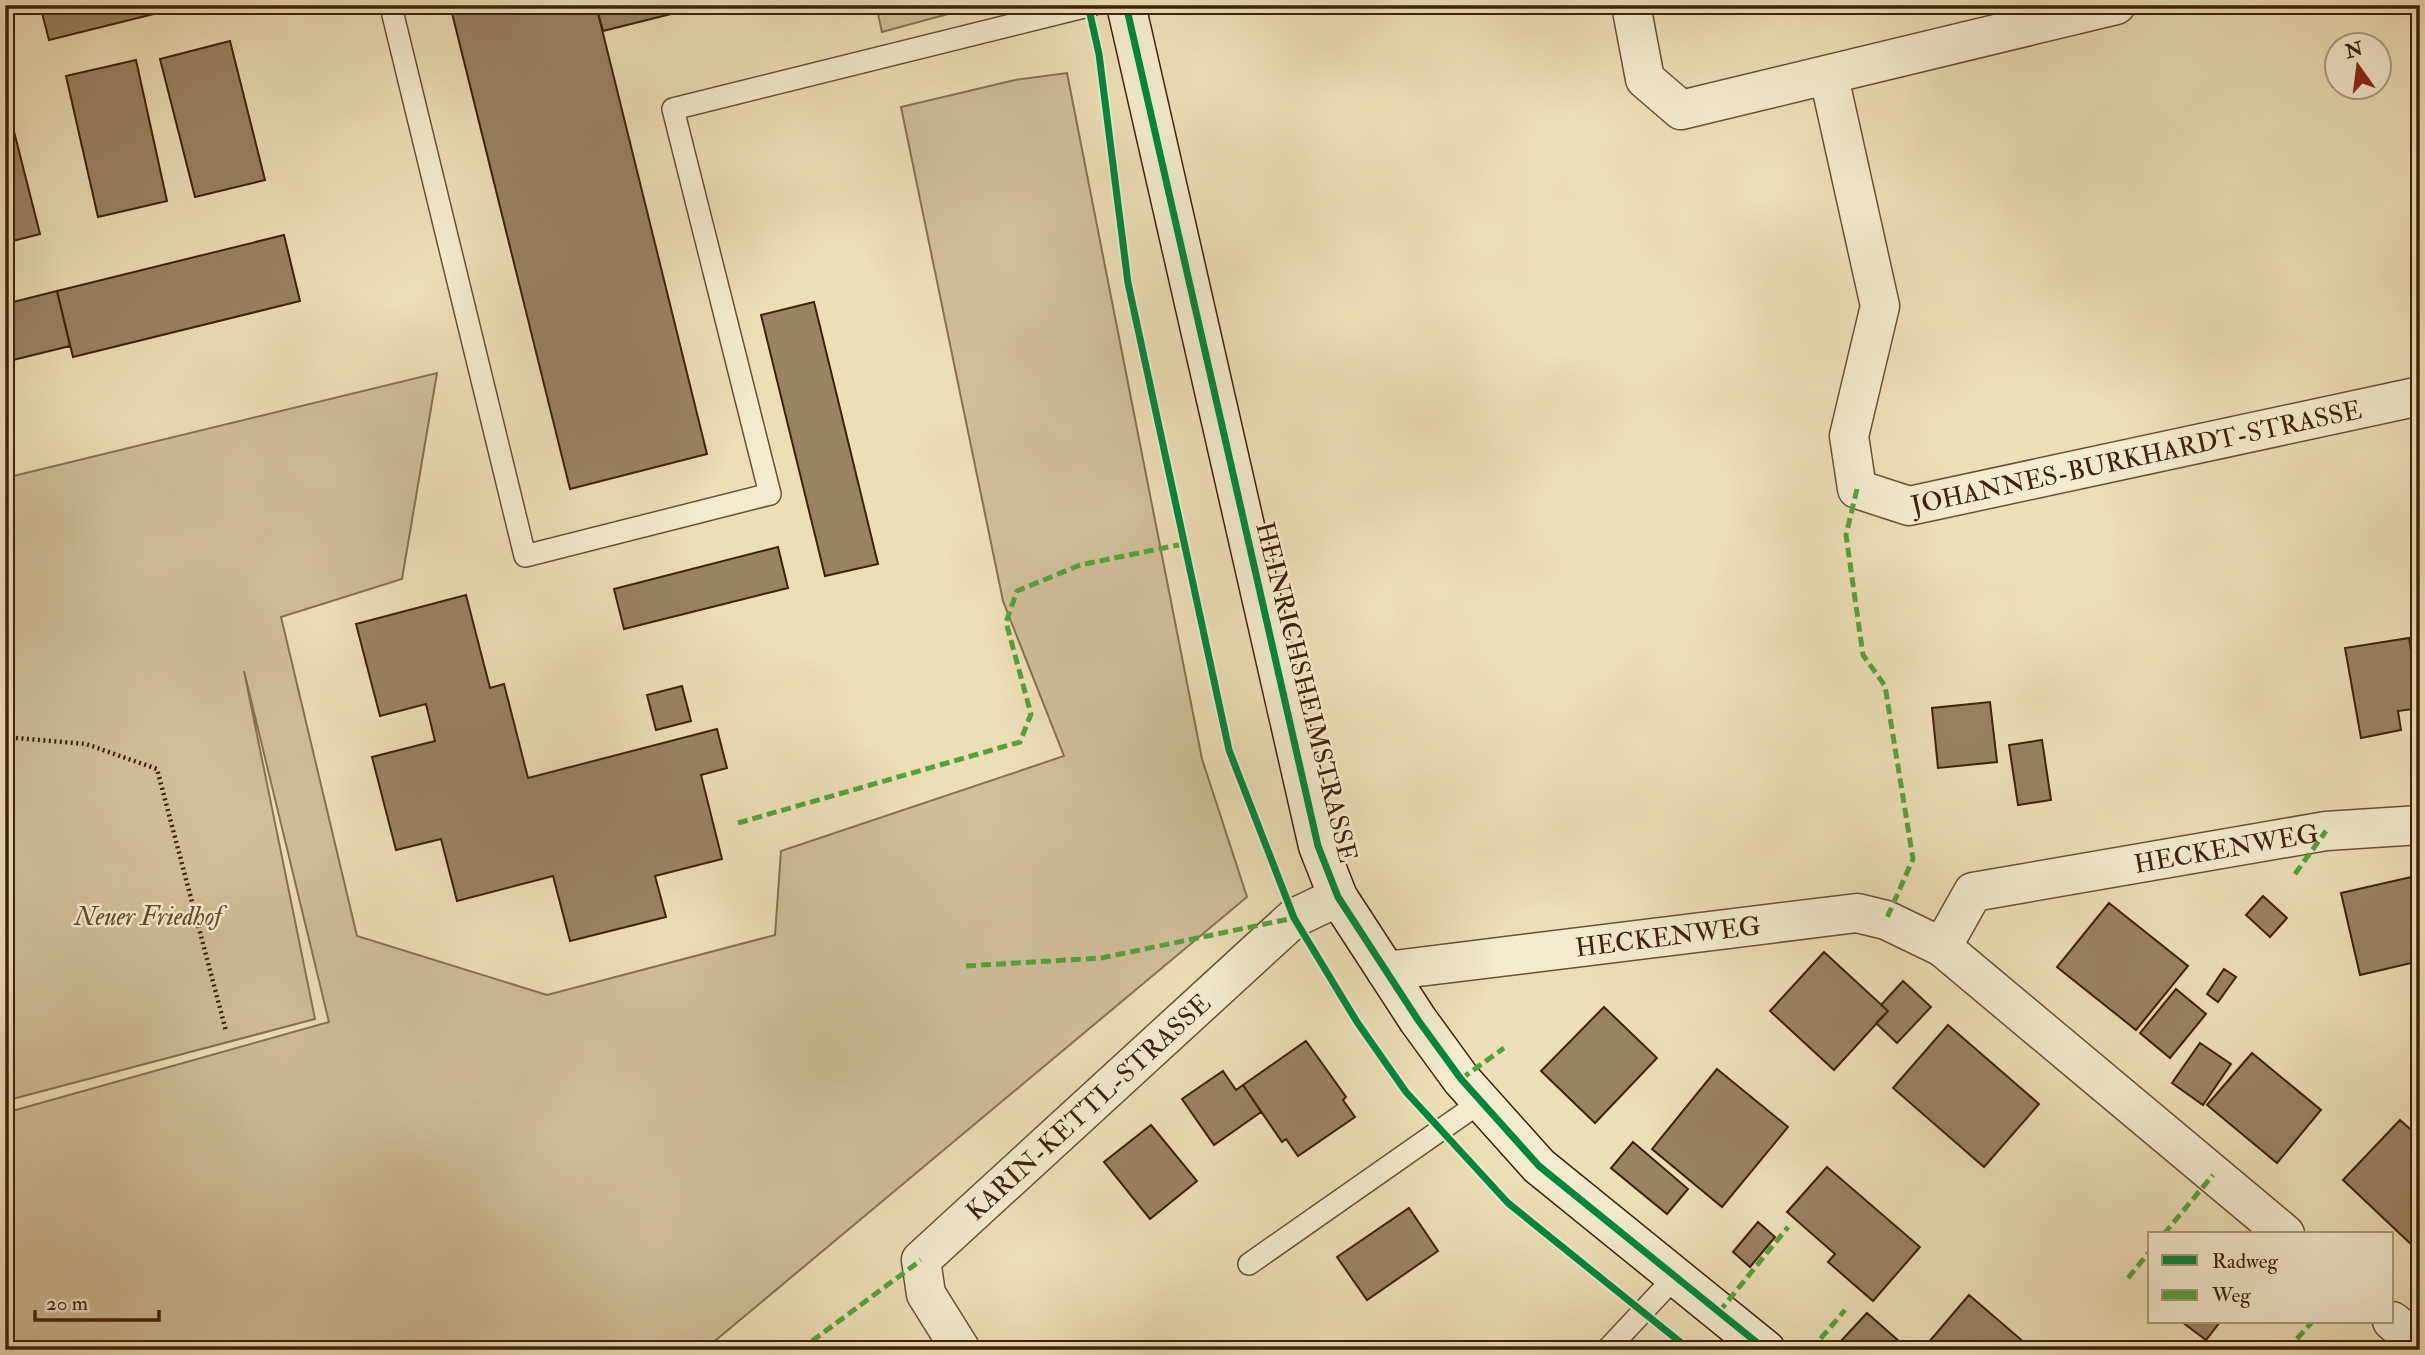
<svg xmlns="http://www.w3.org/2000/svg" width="2425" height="1355" font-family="'IM FELL Double Pica',serif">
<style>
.green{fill:#cfbe98;stroke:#887050;stroke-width:2}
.building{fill:#998362;stroke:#402109;stroke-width:2}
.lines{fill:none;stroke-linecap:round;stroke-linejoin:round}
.lane-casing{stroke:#6b5034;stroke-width:24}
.street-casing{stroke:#6b5034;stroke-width:41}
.secondary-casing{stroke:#402109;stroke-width:41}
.path{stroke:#402109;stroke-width:4.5;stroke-dasharray:2 3.5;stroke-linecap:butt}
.lane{stroke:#f3eacf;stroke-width:21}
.street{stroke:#f3eacf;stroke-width:38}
.secondary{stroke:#f3eacf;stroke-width:38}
.quiet{stroke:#54a23e;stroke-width:5;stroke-dasharray:10 5;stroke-linecap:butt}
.cycleway-casing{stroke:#f3eacf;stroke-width:11}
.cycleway{stroke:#00873e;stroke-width:7}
.labels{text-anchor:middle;stroke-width:5;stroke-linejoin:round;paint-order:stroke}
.street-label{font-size:26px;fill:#402109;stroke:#f3eacf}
.park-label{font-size:26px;font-style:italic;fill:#64482d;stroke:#f3eacf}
</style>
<rect width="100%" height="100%" fill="#ecdeb5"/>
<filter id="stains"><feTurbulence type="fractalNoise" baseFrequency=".00286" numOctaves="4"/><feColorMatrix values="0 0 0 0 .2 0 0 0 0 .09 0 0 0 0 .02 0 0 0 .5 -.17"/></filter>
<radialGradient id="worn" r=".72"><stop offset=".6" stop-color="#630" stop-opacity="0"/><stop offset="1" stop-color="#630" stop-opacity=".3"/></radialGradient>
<!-- green -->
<path class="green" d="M876 5H981L882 32Z
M1067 73 1202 759 1247 897 704 1350H5V1113L329 1022 244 671 315 1019 5 1101V478L437 373 402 579 281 617 357 936 547 995 775 935 781 851 1064 756 1003 601 901 107 1015 80Z"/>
<!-- building -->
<path class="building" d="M40 5H190L49 40Z
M450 5H596L707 454 570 489Z
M596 5H707L603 31Z
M230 41 265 180 195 197 160 59Z
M136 60 167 201 98 217 66 76Z
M5 96 40 234 5 243Z
M284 235 300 301 73 357 57 291Z
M57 291 70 346 5 362V304Z
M814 302 878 564 825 576 761 315Z
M778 547 788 588 624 629 614 589Z
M466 595 490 688 504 684 528 778 717 729 727 768 701 775 722 859 655 876 666 917 570 941 553 876 457 901 441 839 396 850 372 757 435 741 426 704 380 716 356 624Z
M2409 638 2420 708 2398 711 2401 730 2361 738 2345 648Z
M682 686 691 721 656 730 647 695Z
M1990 702 1997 762 1938 768 1932 708Z
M2042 740 2051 800 2018 805 2009 745Z
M2420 875V961L2360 975 2341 893Z
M2263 896 2287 918 2270 937 2246 915Z
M2109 903 2188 966 2136 1030 2057 967Z
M1824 952 1888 1011 1834 1070 1770 1011Z
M2224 969 2236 977 2218 1002 2207 994Z
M1903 981 1931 1007 1897 1043 1876 1023 1888 1011 1881 1005Z
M2176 989 2206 1014 2170 1058 2140 1033Z
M1604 1007 1657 1058 1595 1123 1541 1071Z
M1948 1025 2039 1104 1984 1167 1893 1088Z
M1306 1041 1346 1097 1343 1100 1355 1117 1298 1156 1286 1139 1282 1142 1243 1085Z
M2200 1043 2231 1064 2203 1105 2172 1083Z
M2252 1053 2321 1110 2277 1163 2207 1105Z
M1717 1069 1788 1127 1722 1207 1652 1149Z
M1223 1071 1236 1090 1243 1085 1261 1112 1214 1145 1182 1099Z
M2400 1120 2420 1138V1241L2414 1247 2343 1180Z
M1151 1125 1197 1181 1150 1219 1104 1162Z
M1633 1142 1688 1189 1667 1214 1611 1168Z
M1827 1167 1920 1247 1873 1301 1828 1262 1835 1254 1787 1212Z
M1409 1208 1438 1251 1367 1300 1337 1257Z
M1758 1222 1775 1237 1750 1267 1733 1252Z
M1969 1295 2025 1343 2019 1350H1922Z
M1867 1313 1908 1349 1852 1350 1841 1341Z
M2182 1322H2220L2206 1340Z"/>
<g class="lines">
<!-- lane casing -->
<g class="lane-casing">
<path id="lane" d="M393 15 525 556 770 494 673 109 1092 5
M1249 1264 1482 1101
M1607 1350 1675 1277"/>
</g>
<!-- street casing -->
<g class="street-casing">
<g id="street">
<path d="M1631 5 1645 79 1681 110 2116 5"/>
<path id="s1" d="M1829 77 1880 306 1849 436 1857 489 1909 506 2420 396"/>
<path id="s2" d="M1942 947 1973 892 2326 831 2420 825"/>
<path id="s3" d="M1386 971 1857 913 1886 920 1942 947 2285 1234"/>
<path d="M2392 1321 2420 1343"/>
<path id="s4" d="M961 1350 926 1294 921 1260 1294 918 1338 897"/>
</g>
</g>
<!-- secondary casing -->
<g class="secondary-casing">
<path id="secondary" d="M1126 5 1318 846 1338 897 1418 1020 1461 1079 1539 1166 1766 1350"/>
</g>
<!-- path -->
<path class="path" d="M5 737 86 744 157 769 226 1031"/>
<!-- lane -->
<use href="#lane" class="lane"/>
<!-- street -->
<use href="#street" class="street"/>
<!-- secondary -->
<use href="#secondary" class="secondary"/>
<!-- quiet -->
<path class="quiet" d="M1857 489 1846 535 1863 655 1885 686 1913 859 1886 920
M738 823 1020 742 1031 714 1006 622 1017 591 1080 565 1183 544
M2295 874 2326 831
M966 966 1101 958 1294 918
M1461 1079 1504 1048
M2164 1234 2213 1175
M2128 1278 2150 1251
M1719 1312 1788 1227
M800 1350 921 1260
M1811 1350 1845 1310
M2287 1350 2312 1322"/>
<!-- cycleway casing -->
<g class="cycleway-casing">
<path id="cycleway" d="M1088 5 1099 54 1128 283 1229 750 1294 918 1357 1022 1406 1092 1441 1130 1508 1203 1690 1350
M1126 5 1318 846 1338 897 1418 1020 1461 1079 1539 1166 1766 1350"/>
</g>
<!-- cycleway -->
<use href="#cycleway" class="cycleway"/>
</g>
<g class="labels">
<!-- street labels -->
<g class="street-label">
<text dy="9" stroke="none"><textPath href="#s1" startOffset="709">JOHANNES-BURKHARDT-STRASSE</textPath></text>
<text transform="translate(1307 692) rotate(76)" y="9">HEINRICHSHEIMSTRASSE</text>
<text dy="9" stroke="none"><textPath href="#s2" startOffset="320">HECKENWEG</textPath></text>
<text dy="9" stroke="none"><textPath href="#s3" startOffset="284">HECKENWEG</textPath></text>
<text dy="9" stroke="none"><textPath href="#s4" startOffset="327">KARIN-KETTL-STRASSE</textPath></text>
</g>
<!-- park labels -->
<g class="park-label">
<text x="148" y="925">Neuer Friedhof</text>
</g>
</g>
<!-- margin -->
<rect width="2425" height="1355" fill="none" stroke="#ecdeb5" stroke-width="28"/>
<rect x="7" y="7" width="2411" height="1341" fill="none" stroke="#402109" stroke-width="3.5"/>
<rect x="14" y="14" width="2397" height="1327" fill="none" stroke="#402109" stroke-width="2"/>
<!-- legend -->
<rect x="2148" y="1232" width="245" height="91" fill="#f3eacf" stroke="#ab9a80" stroke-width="2"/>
<rect x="2162" y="1255" width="35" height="10" fill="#00873e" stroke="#ab9a80" stroke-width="2"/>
<text x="2212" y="1268" font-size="21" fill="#402109">Radweg</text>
<rect x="2162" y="1290" width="35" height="10" fill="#54a23e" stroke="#ab9a80" stroke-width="2"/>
<text x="2212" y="1302" font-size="21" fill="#402109">Weg</text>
<!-- north arrow -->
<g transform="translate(2358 66) rotate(346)"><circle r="33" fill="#f3eacf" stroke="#ab9a80" stroke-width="2"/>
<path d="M0-5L12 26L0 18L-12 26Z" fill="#8f2418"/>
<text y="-10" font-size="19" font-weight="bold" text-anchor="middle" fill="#402109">N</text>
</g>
<!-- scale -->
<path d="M35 1310v10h124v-10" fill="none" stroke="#402109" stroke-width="3.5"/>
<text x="46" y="1310" font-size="21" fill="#402109" stroke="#f3eacf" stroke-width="5" paint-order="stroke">20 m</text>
<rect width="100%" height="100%" filter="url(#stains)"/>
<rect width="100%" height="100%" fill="url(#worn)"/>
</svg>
